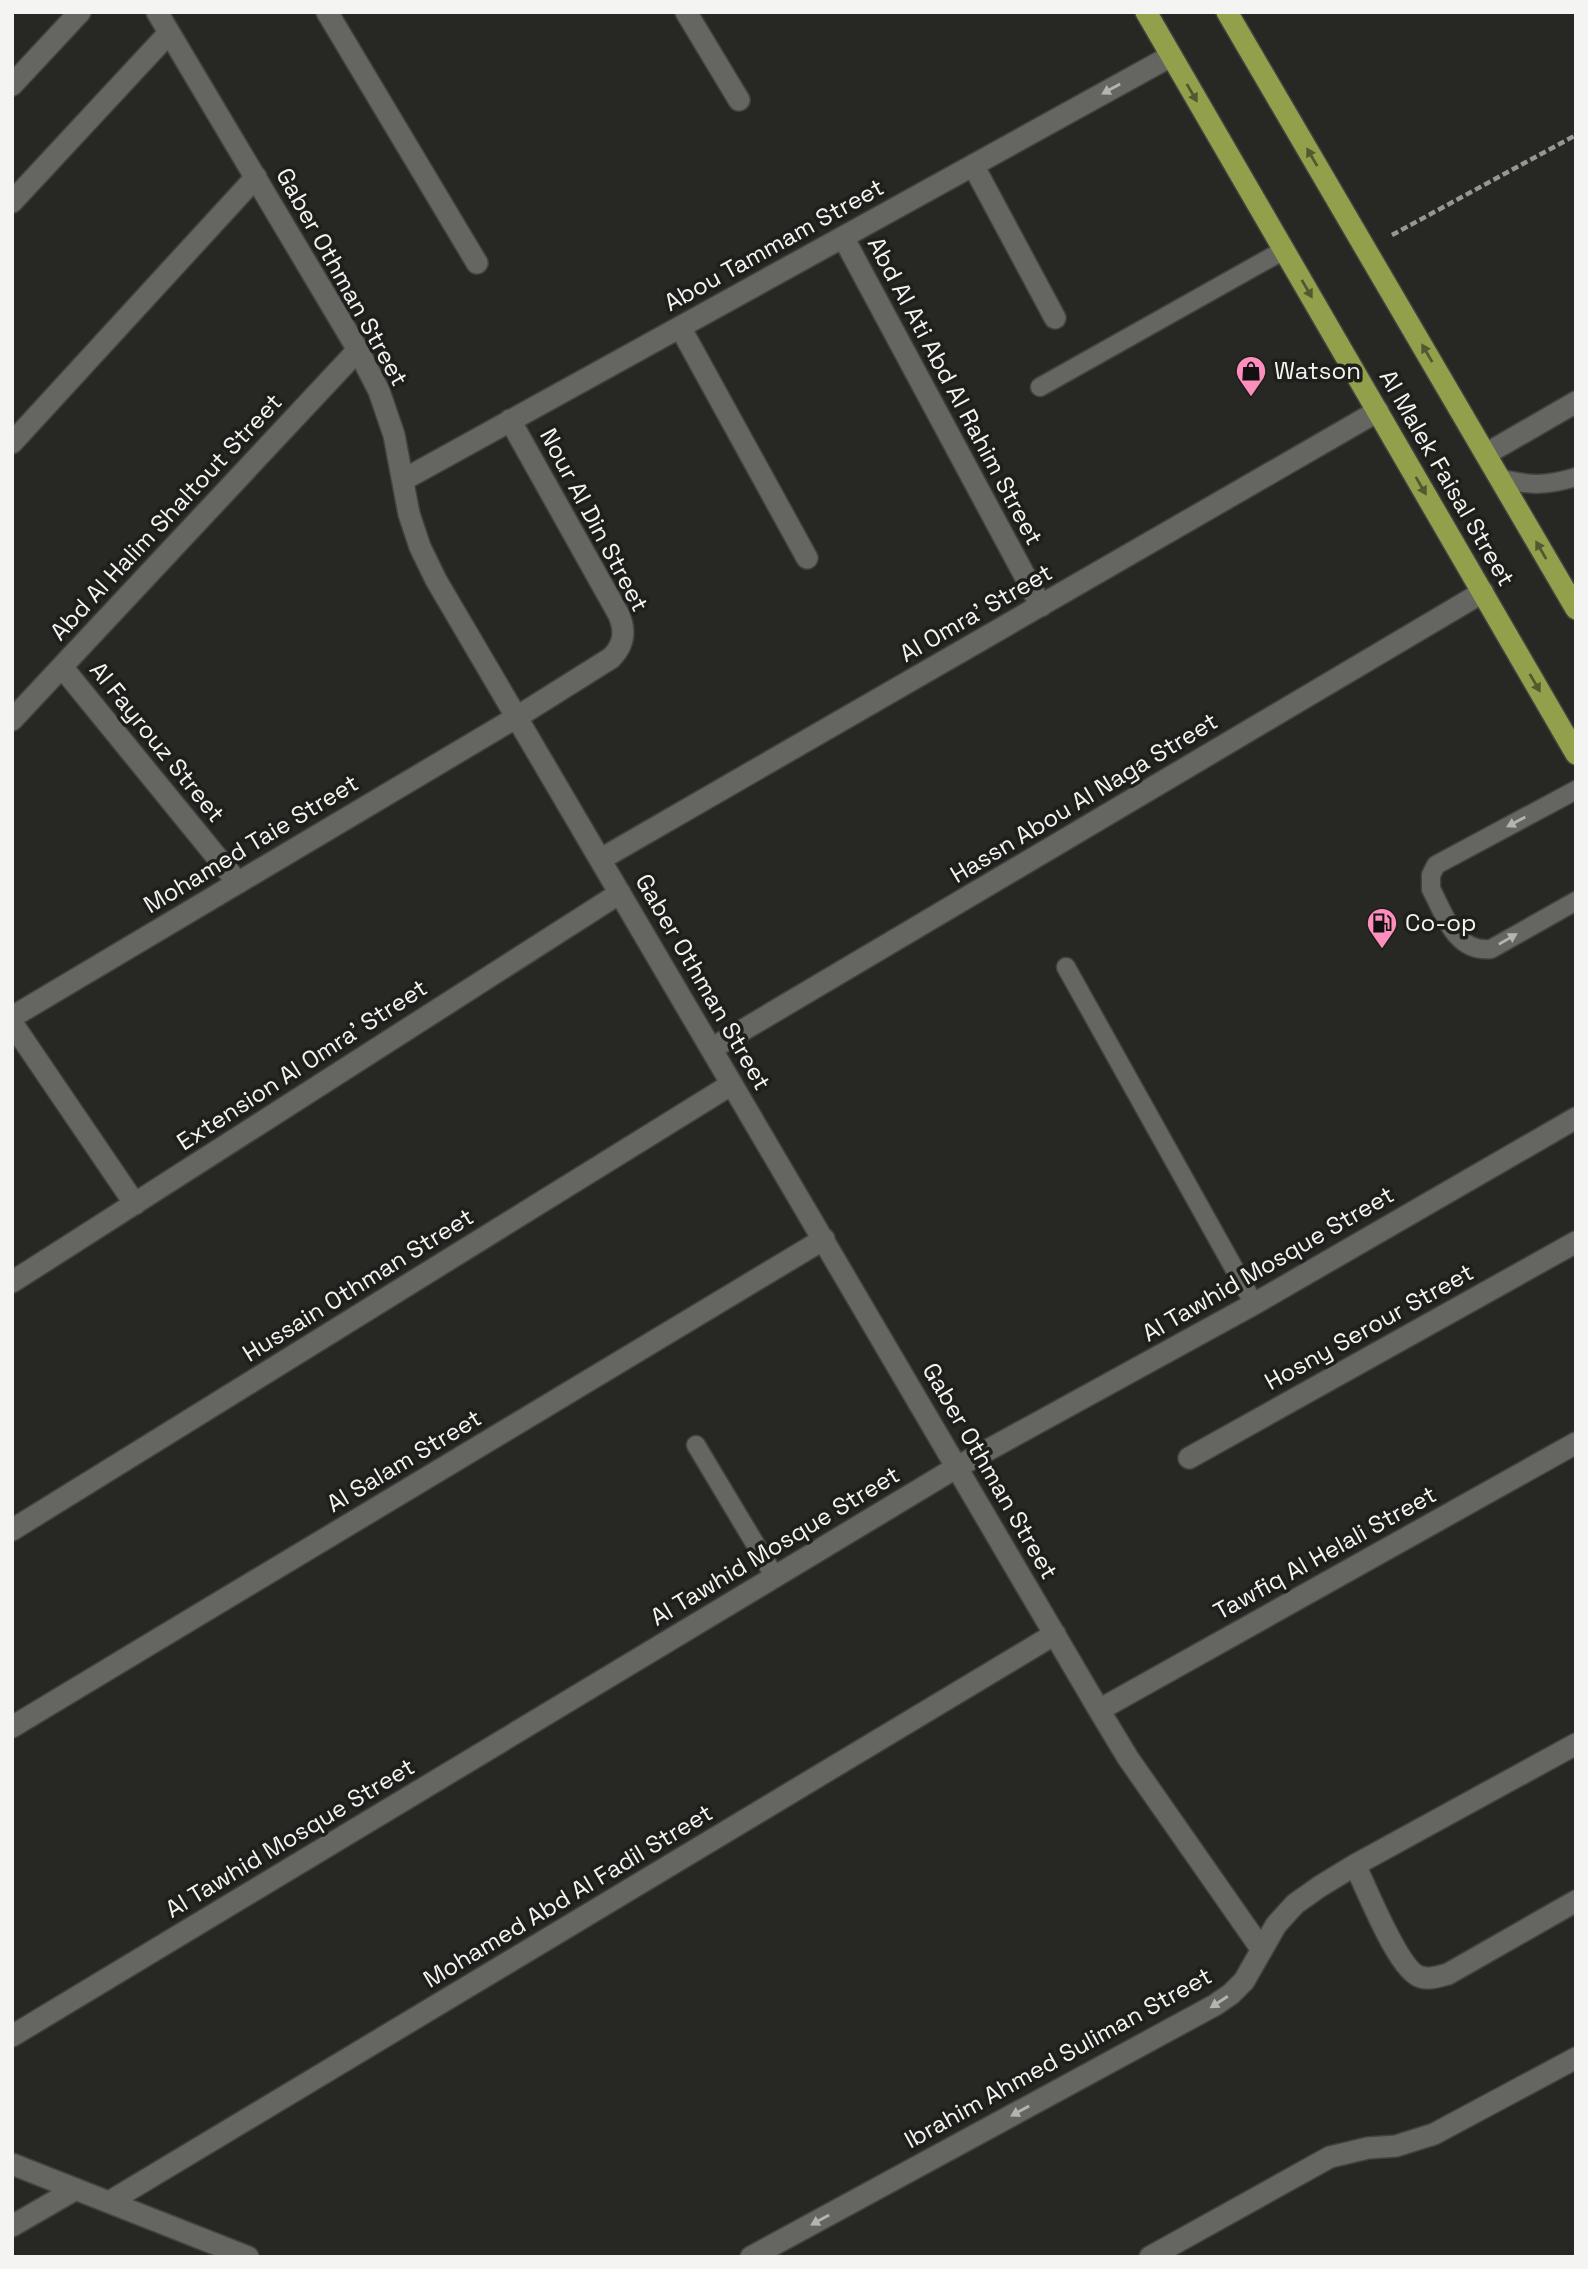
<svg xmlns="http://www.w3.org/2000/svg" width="1588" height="2269" font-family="'Space Grotesk',sans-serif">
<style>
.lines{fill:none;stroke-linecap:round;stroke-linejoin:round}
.lane-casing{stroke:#424340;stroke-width:21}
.street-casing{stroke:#424340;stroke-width:24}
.primary-casing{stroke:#424340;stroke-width:24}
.path{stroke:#969794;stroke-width:4.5;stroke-dasharray:7 3.5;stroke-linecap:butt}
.lane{stroke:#656662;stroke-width:18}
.street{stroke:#656662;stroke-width:21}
.primary{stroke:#93a04b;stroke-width:21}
.oneway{fill:#b4b5b2}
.oneway2{fill:#535831}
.labels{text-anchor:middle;stroke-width:7;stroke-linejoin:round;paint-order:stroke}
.street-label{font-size:24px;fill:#f4f5f3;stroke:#1e1e1b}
.poi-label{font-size:24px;fill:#f4f5f3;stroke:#1e1e1b;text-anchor:start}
</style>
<rect width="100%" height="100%" fill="#272824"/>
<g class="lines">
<!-- lane casing -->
<g class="lane-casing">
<path id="lane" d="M1040 387 1284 250
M1499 478C1530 486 1546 486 1576 477
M1576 790 1436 865 1431 875V889C1445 915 1455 953 1491 949L1576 901
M1066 967 1254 1304
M696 1445 775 1577"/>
</g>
<!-- street casing -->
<g class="street-casing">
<path id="street" d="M157 12 358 350 379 391 394 435 409 514 420 547 436 580 1099 1710 1128 1758 1262 1950
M327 12 477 263
M686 12 739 100
M12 85 80 12
M973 165 1055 318
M12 202 169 33
M843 237 1041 606
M680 327 807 558
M12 443 256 177
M1486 454 1576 402
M403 480 1171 56
M62 667 238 883
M12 720 358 350
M601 859 1378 411
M12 1017 517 717 611 658C624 645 626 632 619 615L510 420
M12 1023 135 1204
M711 1049 1483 592
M12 1282 620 893
M1189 1458 1576 1242
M12 1530 732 1084
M1099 1710 1576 1443
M12 1727 824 1239
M1355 1865C1366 1887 1399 1972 1421 1977 1430 1980 1439 1976 1448 1974L1576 1901
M12 2036 957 1467 1254 1304 1576 1118
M12 2164 248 2257
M109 2202 1055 1634
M12 2226 76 2189
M751 2257 1215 2005 1231 1994 1244 1981 1276 1925 1295 1904 1319 1887 1355 1865 1576 1744
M1150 2257 1330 2157 1368 2148 1396 2146 1434 2134 1576 2058"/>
</g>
<!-- primary casing -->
<g class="primary-casing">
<path id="primary" d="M1146 12 1576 754
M1227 12 1576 609"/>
</g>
<!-- path -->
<path class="path" d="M1392 235 1576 135"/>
<!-- lane -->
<use href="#lane" class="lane"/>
<!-- street -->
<use href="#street" class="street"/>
<!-- primary -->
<use href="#primary" class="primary"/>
</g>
<!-- one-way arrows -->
<defs><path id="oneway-solid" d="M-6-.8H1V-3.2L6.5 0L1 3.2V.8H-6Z" transform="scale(1.75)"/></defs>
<g class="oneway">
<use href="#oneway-solid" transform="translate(1111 89) rotate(151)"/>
<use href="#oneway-solid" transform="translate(1516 822) rotate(152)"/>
<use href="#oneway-solid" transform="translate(1508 939) rotate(-30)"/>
<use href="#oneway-solid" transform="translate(1219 2002) rotate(147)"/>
<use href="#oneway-solid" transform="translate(1020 2111) rotate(151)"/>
<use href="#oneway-solid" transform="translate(820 2220) rotate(151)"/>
</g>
<g class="oneway2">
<use href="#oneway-solid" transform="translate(1192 93) rotate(60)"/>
<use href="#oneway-solid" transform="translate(1312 157) rotate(-120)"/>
<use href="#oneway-solid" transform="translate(1307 289) rotate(60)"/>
<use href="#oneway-solid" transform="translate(1427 353) rotate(-120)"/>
<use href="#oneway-solid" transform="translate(1421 486) rotate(60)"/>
<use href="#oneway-solid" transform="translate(1541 550) rotate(-120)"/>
<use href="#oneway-solid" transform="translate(1535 683) rotate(60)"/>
</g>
<!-- icons -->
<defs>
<g id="shop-pin" transform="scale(1.575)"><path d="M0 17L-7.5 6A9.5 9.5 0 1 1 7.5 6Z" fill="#fe8ebc" stroke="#1e1e1b"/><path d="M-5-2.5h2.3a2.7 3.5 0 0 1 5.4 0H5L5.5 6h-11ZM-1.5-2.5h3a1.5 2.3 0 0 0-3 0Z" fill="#111"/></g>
<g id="fuel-pin" transform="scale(1.575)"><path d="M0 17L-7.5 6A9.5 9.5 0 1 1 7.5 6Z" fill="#fe8ebc" stroke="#1e1e1b"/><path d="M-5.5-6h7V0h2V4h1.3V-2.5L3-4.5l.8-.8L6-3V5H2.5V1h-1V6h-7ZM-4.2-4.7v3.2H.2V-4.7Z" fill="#111"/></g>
</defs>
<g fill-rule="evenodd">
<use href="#shop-pin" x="1251" y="371"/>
<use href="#fuel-pin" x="1382" y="923"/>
</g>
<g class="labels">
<!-- street labels -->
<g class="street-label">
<text transform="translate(774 245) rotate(-29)" y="8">Abou Tammam Street</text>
<text transform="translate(342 277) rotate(61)" y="8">Gaber Othman Street</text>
<text transform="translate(955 391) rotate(62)" y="8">Abd Al Ati Abd Al Rahim Street</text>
<text transform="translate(1447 478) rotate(60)" y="8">Al Malek Faisal Street</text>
<text transform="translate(166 517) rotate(-47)" y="8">Abd Al Halim Shaltout Street</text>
<text transform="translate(594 520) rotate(62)" y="8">Nour Al Din Street</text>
<text transform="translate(976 613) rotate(-30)" y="8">Al Omra' Street</text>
<text transform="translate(157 742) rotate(51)" y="8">Al Fayrouz Street</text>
<text transform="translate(1084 798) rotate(-31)" y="8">Hassn Abou Al Naga Street</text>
<text transform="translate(251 844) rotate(-31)" y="8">Mohamed Taie Street</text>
<text transform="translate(703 982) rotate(60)" y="8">Gaber Othman Street</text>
<text transform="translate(302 1065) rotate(-33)" y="8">Extension Al Omra' Street</text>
<text transform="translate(1268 1264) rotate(-30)" y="8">Al Tawhid Mosque Street</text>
<text transform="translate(358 1285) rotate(-32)" y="8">Hussain Othman Street</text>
<text transform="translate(1369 1327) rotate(-29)" y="8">Hosny Serour Street</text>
<text transform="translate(404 1461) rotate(-31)" y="8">Al Salam Street</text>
<text transform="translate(990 1471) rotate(60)" y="8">Gaber Othman Street</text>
<text transform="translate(775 1546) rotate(-31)" y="8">Al Tawhid Mosque Street</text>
<text transform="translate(1325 1553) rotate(-29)" y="8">Tawfiq Al Helali Street</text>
<text transform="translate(290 1838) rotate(-31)" y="8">Al Tawhid Mosque Street</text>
<text transform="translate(568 1896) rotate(-31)" y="8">Mohamed Abd Al Fadil Street</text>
<text transform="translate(1058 2058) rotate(-29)" y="8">Ibrahim Ahmed Suliman Street</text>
</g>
<!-- poi labels -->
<g class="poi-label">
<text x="1274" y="379">Watson</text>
<text x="1405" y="931">Co-op</text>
</g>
</g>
<!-- border -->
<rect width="1588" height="2269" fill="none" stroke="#f4f5f3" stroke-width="28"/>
</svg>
